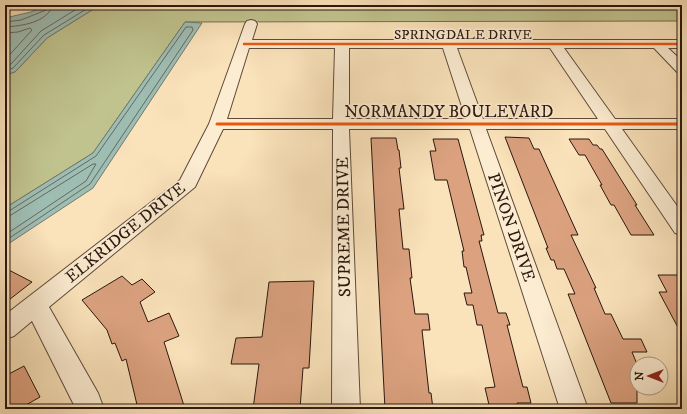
<svg xmlns="http://www.w3.org/2000/svg" width="687" height="414" font-family="'IM FELL DW Pica',serif">
<style>
.green{fill:#c0c38e;stroke:#756d4e}
.water{fill:#9ebdb3;stroke:#707b71}
.lines{fill:none;stroke-linecap:round;stroke-linejoin:round}
.shore{stroke:#646a60;stroke-width:1}
.building{fill:#dca280;stroke:#2a170e}
.minor-casing{stroke:#5e4a39;stroke-width:2}
.minor{fill:#fcecd2;fill-rule:evenodd}
.cycleway-far1-casing{stroke:#fcecd2;stroke-width:4}
.cycleway-casing{stroke:#fcecd2;stroke-width:5}
.cycleway-far1{stroke:#e8590c;stroke-width:2.5}
.cycleway{stroke:#e8590c;stroke-width:3}
.labels{text-anchor:middle;stroke-width:3.5;stroke-linejoin:round;paint-order:stroke}
.far-street-label{font-size:14px;fill:#2a170e;stroke:#fcecd2}
.street-label{font-size:17px;fill:#2a170e;stroke:#fcecd2}
</style>
<rect width="100%" height="100%" fill="#fae2ba"/>
<filter id="stains"><feTurbulence type="fractalNoise" baseFrequency=".005" numOctaves="4"/><feColorMatrix values="0 0 0 0 .2 0 0 0 0 .09 0 0 0 0 .02 0 0 0 .5 -.17"/></filter>
<radialGradient id="worn" r=".72"><stop offset=".6" stop-color="#630" stop-opacity="0"/><stop offset="1" stop-color="#630" stop-opacity=".3"/></radialGradient>
<!-- green -->
<path class="green" d="M100 5H682V21L185 22 93 153 5 208V75L15 72 47 38Z"/>
<!-- water -->
<path class="water" d="M48 5H100L47 38 15 72 5 75V18L31 12Z
M185 22 202 23 93 188 5 246V208L93 153Z"/>
<g class="lines">
<!-- shore -->
<path class="shore" d="M5 22 21 20 46 10 48 5
M5 27C21 26 47 23 53 5
M5 33 18 32 30 28 32 30 5 60
M5 66 11 64 41 31 83 5
M5 71 13 68 44 35 93 5
M5 211H9L96 156 186 27H192L193 30 90 184 5 241
M5 216 11 215 93 164H96L86 181 5 235"/>
</g>
<!-- building -->
<path class="building" d="M505 137 529 138 534 149H539L578 235H571L596 288H594L605 314H611L623 339H641L647 352H632L637 364V403H611L568 294H575L564 269H557L554 260H551L546 248H548Z
M371 138H396L398 150H399L401 168H399L404 209H399L403 249H409L412 278H410L415 314H428L430 330H422L429 393H431L433 409H385Z
M433 139H458L484 235H481L482 241H479L498 313H506L510 325H507L523 387H527L531 403H517L519 409H490L485 388 495 387 482 325H477L473 305H467L464 293H472L466 267H464L462 251H464L447 180H435L430 151H436Z
M569 139H589L593 145H597L600 149H602L637 205H635L654 235H631L614 205H611L600 185H602L585 155H579Z
M5 268 32 282 5 303Z
M658 275H682V335L659 292H667Z
M122 276 132 285 142 279 155 292 140 302 148 322 169 313 179 336 164 342 185 409H138L126 359 122 361 115 343 112 344 107 330 82 300Z
M314 281 309 368H303L300 409H253L259 364H231L236 338 262 337 269 282Z
M24 366 40 397 19 409H5V376Z"/>
<g class="lines">
<!-- minor casing -->
<g class="minor-casing">
<path id="minor" d="M251 20 255 21 257 24 252 40H682V48H668L682 61V73L677 72 654 48H564L615 119H682V129H622L682 213V235L675 233 605 129H486L588 409H560L470 129H349L360 409H332L333 129H223L195 187 49 307 98 393 104 409H76L32 321 14 336 5 339V315L180 180 209 124 245 24 247 21ZM249 48H335L333 119H227ZM349 48H443L466 119H349ZM457 48H550L598 119H483Z"/>
</g>
<!-- minor -->
<use href="#minor" class="minor"/>
<!-- cycleway-far1 casing -->
<g class="cycleway-far1-casing">
<path id="cycleway-far1" d="M244 44H682"/>
</g>
<!-- cycleway casing -->
<g class="cycleway-casing">
<path id="cycleway" d="M217 124H682"/>
</g>
<!-- cycleway-far1 -->
<use href="#cycleway-far1" class="cycleway-far1"/>
<!-- cycleway -->
<use href="#cycleway" class="cycleway"/>
</g>
<g class="labels">
<!-- far-street labels -->
<g class="far-street-label">
<text x="463" y="39">SPRINGDALE DRIVE</text>
</g>
<!-- street labels -->
<g class="street-label">
<text x="449" y="117">NORMANDY BOULEVARD</text>
<text transform="translate(343 227) rotate(-91)" y="6">SUPREME DRIVE</text>
<text transform="translate(512 227) rotate(71)" y="6">PINON DRIVE</text>
<text transform="translate(125 232) rotate(-39)" y="6">ELKRIDGE DRIVE</text>
</g>
</g>
<!-- margin -->
<rect width="687" height="414" fill="none" stroke="#fae2ba" stroke-width="20"/>
<rect x="6" y="6" width="675" height="402" fill="none" stroke="#2a170e" stroke-width="2"/>
<rect x="10" y="10" width="667" height="394" fill="none" stroke="#2a170e"/>
<!-- north arrow -->
<g transform="translate(649 376) rotate(270)"><circle r="19" fill="#fcecd2" stroke="#a89784"/>
<path d="M0-3L7 15L0 10L-7 15Z" fill="#8f2418"/>
<text y="-6" font-size="11" font-weight="bold" text-anchor="middle" fill="#2a170e">N</text>
</g>
<rect width="100%" height="100%" filter="url(#stains)"/>
<rect width="100%" height="100%" fill="url(#worn)"/>
</svg>
